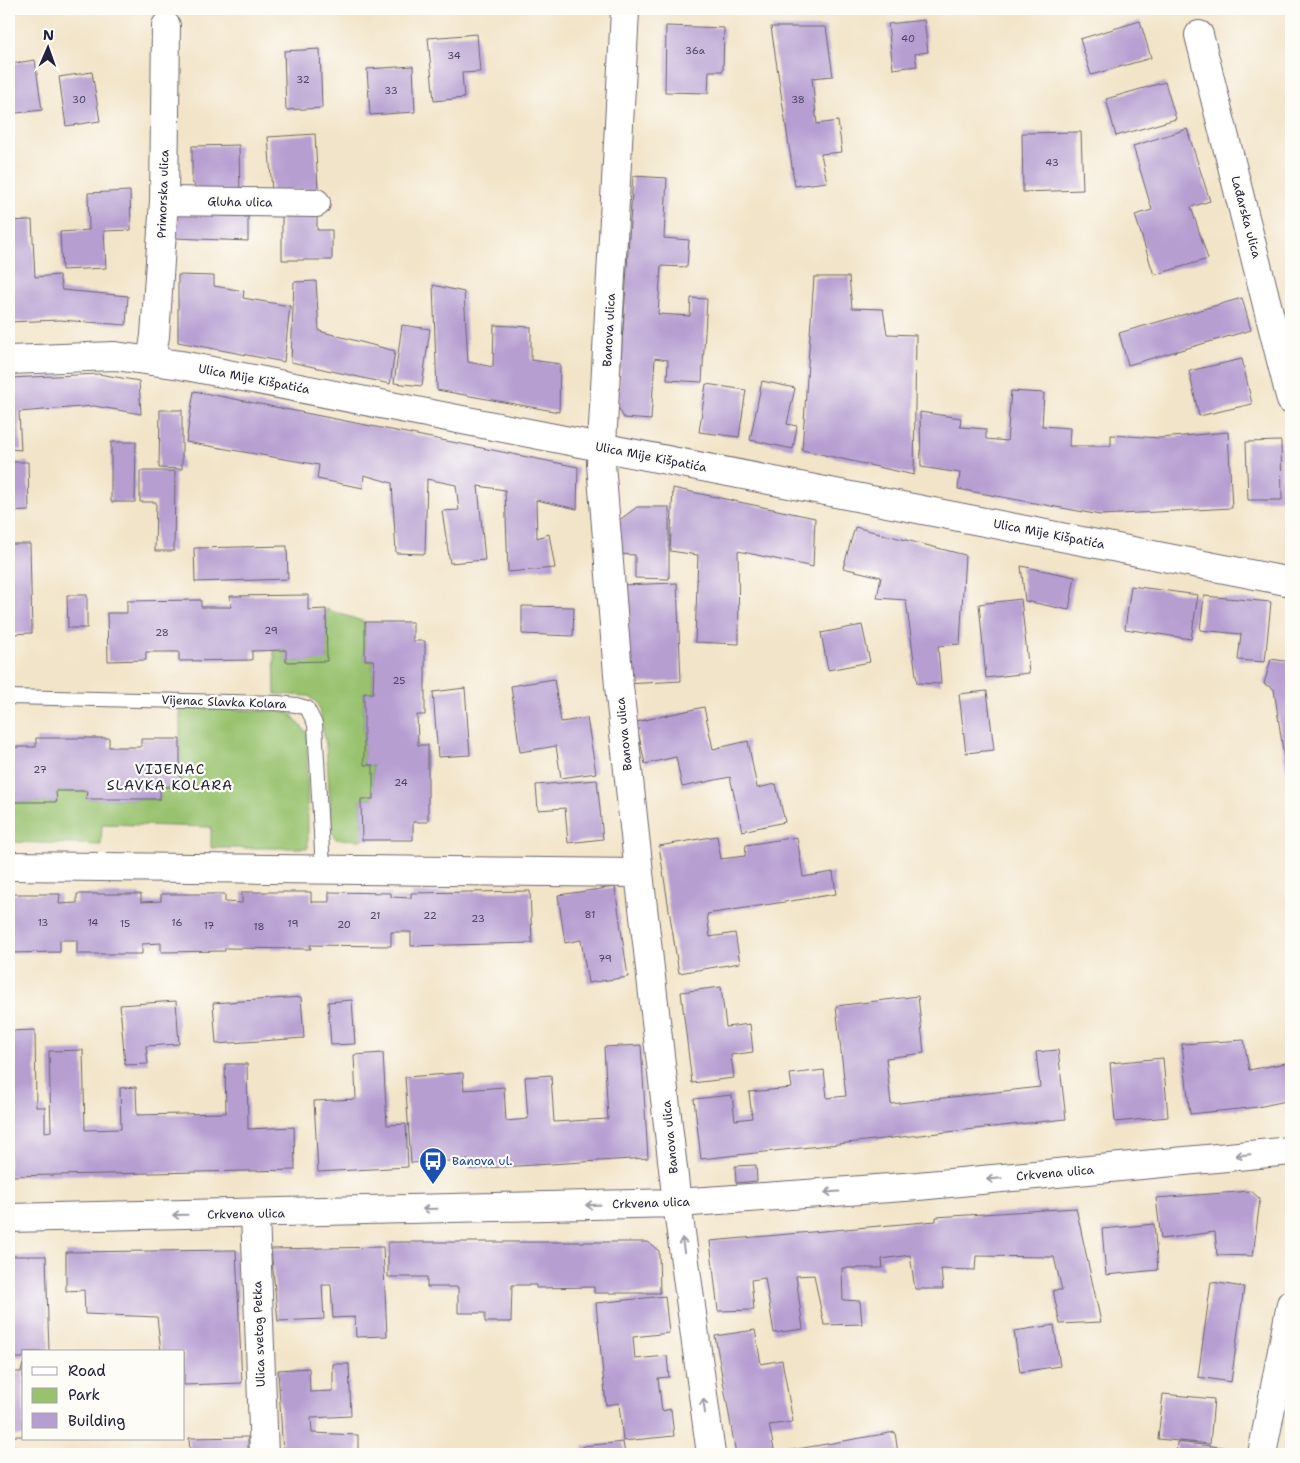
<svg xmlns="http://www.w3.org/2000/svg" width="1300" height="1463" font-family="'Shantell Sans',sans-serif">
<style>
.green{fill:#98c26e;stroke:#5d7254}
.building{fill:#b69ed1}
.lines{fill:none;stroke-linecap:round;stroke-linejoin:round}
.service-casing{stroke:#6b666c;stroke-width:16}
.minor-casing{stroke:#6b666c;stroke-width:30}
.service{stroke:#fff;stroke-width:14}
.minor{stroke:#fff;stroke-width:28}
.oneway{stroke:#9c9ca7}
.labels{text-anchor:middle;stroke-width:4.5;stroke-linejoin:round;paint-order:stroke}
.number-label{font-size:10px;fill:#474160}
.street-label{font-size:12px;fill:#22223b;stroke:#fdfcf7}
.transit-label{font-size:12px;fill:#164399;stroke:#fdfcf7;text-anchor:start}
.neighbourhood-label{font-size:14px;letter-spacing:1px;fill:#22223b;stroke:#fdfcf7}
</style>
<rect width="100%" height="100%" fill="#fdfcf7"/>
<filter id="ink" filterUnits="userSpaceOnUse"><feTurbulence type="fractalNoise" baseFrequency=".02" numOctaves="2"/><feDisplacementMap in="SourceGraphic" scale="10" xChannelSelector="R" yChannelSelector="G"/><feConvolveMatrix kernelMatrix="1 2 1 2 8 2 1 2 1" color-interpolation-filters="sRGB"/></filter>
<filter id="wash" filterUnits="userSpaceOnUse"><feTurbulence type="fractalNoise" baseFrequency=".0096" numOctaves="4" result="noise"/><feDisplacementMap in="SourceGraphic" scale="20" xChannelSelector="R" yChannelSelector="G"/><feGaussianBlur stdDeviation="1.12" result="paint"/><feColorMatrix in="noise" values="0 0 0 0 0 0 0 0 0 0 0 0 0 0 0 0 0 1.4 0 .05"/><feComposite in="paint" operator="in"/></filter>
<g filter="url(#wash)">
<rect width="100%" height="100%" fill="#f2e4c8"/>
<!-- green -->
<path class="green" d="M326 609 365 622V660H373V693H364V765H373V799H361L362 840 336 839 332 830 326 745 318 704 309 696 275 694 274 650H286V662L327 660Z
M180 707 289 712 307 733 308 848H211V827L102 824 101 845 9 842V802H56V791H87V799H160V787H180Z"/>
<g id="blocks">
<!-- building -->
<path class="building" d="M924 20 928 52 915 54 917 66 893 69 888 24Z
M1140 21 1151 58 1091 75 1080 39Z
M666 26 724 28 723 71H709L708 93 665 92Z
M771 27H826L833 76 812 78 817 124 838 121 842 152 821 154 827 182 795 186Z
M477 34 480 72 462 73 464 98 434 101 428 38Z
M320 49 322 108 286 110 284 51Z
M35 60 42 110 9 114V64Z
M413 66 415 112 370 115 367 69Z
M92 72 100 121 66 126 59 77Z
M1165 82 1176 119 1116 136 1106 99Z
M1187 129 1210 201 1191 207 1208 259 1154 275 1135 215 1152 210 1133 146Z
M1081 132 1083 190 1023 192 1022 133Z
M315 134 318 189 272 191 268 137Z
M239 145 240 195 203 196 192 182V146Z
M633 176 667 178 664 238 689 240 687 267 661 266 658 314 690 316 691 298 707 299 702 382 667 380 668 360 655 358 651 420 624 418 618 407Z
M130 191 131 230 104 231 106 268 62 270 60 232 89 230 88 193Z
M176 214 248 217V241L175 238Z
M282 216H317V230H332V260H282Z
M32 220 35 277 59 275 62 290 128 296 126 325 60 320 9 322V221Z
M178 275 214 276V286L244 291 243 298 290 306 284 362 178 342Z
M814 277H849L852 308 883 309 887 334 916 335 914 475 802 450Z
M316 281 319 331 395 351 390 384 291 362 294 282Z
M433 285 464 292 468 362 493 367 494 325 531 327V360L560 364 559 412 437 390Z
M1242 298 1251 330 1128 365 1119 333Z
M402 325 430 329 422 386 394 383Z
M1242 359 1252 404 1199 416 1189 371Z
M99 374 139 381 141 414 94 406 19 412 21 450 9 449V378Z
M762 381 795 388 787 424 797 426 793 449 750 440Z
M706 384 746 390 739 437 699 432Z
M194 391 578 467 577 509 536 500 537 538 549 534 555 568 508 572 505 490 478 486 485 560 450 563 442 511 459 510 456 485 427 479 425 554 396 553 392 483 364 475 363 488 317 479 319 465 186 442Z
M1011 391 1044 393 1042 426 1070 428 1069 446H1111V435L1161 438 1228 432 1232 508 1100 515 958 489 960 473 921 467 920 412 961 418 960 427 986 429V439L1007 441Z
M160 410H182V469L159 468Z
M1281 441 1282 500H1248L1246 442Z
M111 442H136L135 502H111Z
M9 462H28L29 511 9 512Z
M140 471H175L174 551H155L156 502H140Z
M673 488 815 518 813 567 738 551 739 644 695 642 698 555 670 551Z
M637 507H669V579L635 578V555L617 554 618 521Z
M855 527 965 555 960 644 938 646 941 684 917 683 906 600 877 598 881 577 843 568Z
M9 544H30L32 633 12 634V629H9Z
M287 546 288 579 195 582 194 548Z
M1021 566 1075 577 1069 610 1025 601Z
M677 583 681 681 626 684 621 585Z
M1131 586 1198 595 1191 639 1125 629Z
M67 595H87V628H68Z
M308 595V610L326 609 327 661 286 662V650L252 651V660L179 661V652H146V660L108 661 107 613H127V601L201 600V607H231L230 596Z
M1204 596 1271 602 1265 662 1238 660 1241 634 1200 630Z
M1021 599 1029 673 986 678 979 604Z
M522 606 574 607 573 636 522 634Z
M365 622H413V641H425V715H417L418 745H428V822H413V840H362L361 799H373V765H364V693H373L374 666 373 660H365Z
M862 625 870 662 828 670 821 633Z
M1271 659 1291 662V805L1274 689 1264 684Z
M554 679 561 722 587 718 596 773 561 778 556 746 520 752 511 686Z
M465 688 470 755 438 757 433 692Z
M987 691 994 750 966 753 959 694Z
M704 707 713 749 748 741 757 788 776 784 785 822 742 831 730 777 682 787 676 757 645 764 636 722Z
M36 738H109V747H141V739H180V787H160V799H86L87 791H56L57 802H9V747H36Z
M597 780 603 839 568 843 565 808 538 810 536 785Z
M717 836 721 859 745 856 746 845 797 837 803 877 833 872 836 894 707 914 710 937 735 933 740 963 679 973 659 846Z
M615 887 628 977 588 983 581 940 565 943 558 895Z
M530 891 532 943 411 946V932H391V946L310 945 311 949 225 948V951L161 952V943L142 944V954H77V940H60V952L9 953V894H60L59 904 77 903V894H141V902L161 901V894H225V902L242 903V892H311V902H329V892L391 893V897L411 898V893Z
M721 987 726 1027 750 1024 753 1052 731 1055 734 1078 692 1083 681 992Z
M918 996 924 1053 886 1058 891 1104 1040 1087 1036 1052 1058 1050 1066 1119 701 1159 694 1099 732 1095 735 1120 752 1118 749 1092 792 1088 790 1074 824 1070 827 1098 846 1096 836 1006Z
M301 997 304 1038 216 1044 213 1003Z
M352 1000 355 1044 331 1045 328 1002Z
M176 1001 179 1044 146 1046 148 1064 125 1065 120 1005Z
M35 1030 36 1107H45V1132L51 1131 49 1051 83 1050 85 1130 121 1129 120 1088 136 1087 137 1115 226 1113 225 1064H247L248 1129 294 1127 295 1170 9 1176V1031Z
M1244 1040 1249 1070 1291 1062V1100L1258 1107 1190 1114 1182 1044Z
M641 1045 648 1158 469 1169 468 1160 411 1163 405 1077 463 1073 464 1090 504 1087 506 1121 528 1119 525 1077 551 1075 554 1122 608 1119 604 1047Z
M383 1053 387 1125 406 1124 408 1167 318 1172 314 1101 356 1099 354 1055Z
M1163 1058 1168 1117 1115 1122 1110 1063Z
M756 1165 757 1181 736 1183 735 1166Z
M1251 1191 1260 1199 1253 1256 1217 1255 1215 1232 1161 1239 1156 1198Z
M1076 1208 1101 1322 1060 1324 1053 1290H1062L1054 1257 976 1256 975 1270 941 1269 943 1289H915L910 1255 882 1259 883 1268H842L843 1300 860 1301 862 1324 824 1325 814 1275 796 1276 803 1329 774 1333 765 1278 751 1280 754 1310 718 1311 710 1241 936 1221V1217Z
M1154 1224 1158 1270 1106 1275 1102 1229Z
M388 1242H648L659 1251 660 1293H594V1287L536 1288V1285H512L511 1322H485V1313H458V1287H427V1277H388Z
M383 1247 387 1336 356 1337 355 1317 333 1318 331 1285H322L324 1319 278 1321 271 1249Z
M236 1250 242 1383 184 1385V1352H161L157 1317 85 1314 84 1290 66 1291V1252Z
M9 1256H46L49 1352H24V1358H9Z
M1211 1282 1244 1287 1231 1382 1198 1377Z
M665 1296 669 1333 633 1337 635 1359 667 1356 669 1377 658 1378 662 1411 671 1409 674 1436 623 1441 619 1403 606 1405 596 1303Z
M1054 1325 1060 1366 1020 1372 1014 1331Z
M755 1330 761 1364 782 1360 793 1422 769 1425 775 1454H736L715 1336Z
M23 1364 24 1436H9V1372H21Z
M333 1364H349L351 1416 311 1418 312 1433 358 1435V1454H283L278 1370 309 1368 310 1392 333 1391Z
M1163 1394 1214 1399 1210 1444 1158 1439Z
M895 1432 898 1454H775V1453Z
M248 1437V1454H190L189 1438Z
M623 1442 625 1454H584L583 1446Z
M1177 1442 1229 1448 1228 1454H1176Z"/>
</g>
</g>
<g filter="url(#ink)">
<use href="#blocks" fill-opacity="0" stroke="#6b666c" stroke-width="1"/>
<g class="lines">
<!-- service casing -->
<g class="service-casing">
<path id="service" d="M9 697 278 703 296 705 307 708 315 724 323 869"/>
</g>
<!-- minor casing -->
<g class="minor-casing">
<path id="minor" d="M625 11 601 464 619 686 639 873 677 1203 711 1454
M1199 35 1291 400
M164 201 316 203
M9 360 115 356 181 365 1291 582
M151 361 155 336 164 201 166 26
M9 866 639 873
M255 1214 264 1454
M9 1218 677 1203 918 1186 1291 1151
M1262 1454 1291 1304"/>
</g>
<!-- service -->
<use href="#service" class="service"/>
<!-- minor -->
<use href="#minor" class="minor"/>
</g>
<!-- one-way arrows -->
<defs><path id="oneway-shaft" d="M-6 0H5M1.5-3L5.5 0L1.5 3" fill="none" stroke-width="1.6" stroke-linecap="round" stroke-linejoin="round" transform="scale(1.25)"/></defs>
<g class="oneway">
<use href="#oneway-shaft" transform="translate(1243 1155) rotate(175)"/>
<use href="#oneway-shaft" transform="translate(994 1179) rotate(175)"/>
<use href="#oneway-shaft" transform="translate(832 1192) rotate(176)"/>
<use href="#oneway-shaft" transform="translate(593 1205) rotate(179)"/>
<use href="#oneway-shaft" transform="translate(430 1209) rotate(179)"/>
<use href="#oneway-shaft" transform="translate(180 1215) rotate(179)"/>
<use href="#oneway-shaft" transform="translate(683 1245) rotate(-98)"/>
<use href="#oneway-shaft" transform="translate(704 1406) rotate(-98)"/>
</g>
</g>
<!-- icons -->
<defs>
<g id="bus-pin" transform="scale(1.4375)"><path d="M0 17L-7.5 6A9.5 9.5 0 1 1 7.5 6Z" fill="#1a4fb4" stroke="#fdfcf7"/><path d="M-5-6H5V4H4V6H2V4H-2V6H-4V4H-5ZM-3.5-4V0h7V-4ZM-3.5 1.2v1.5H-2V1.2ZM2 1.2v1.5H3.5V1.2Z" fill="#fff"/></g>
</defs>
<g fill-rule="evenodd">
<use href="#bus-pin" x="433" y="1161"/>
</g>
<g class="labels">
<!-- number labels -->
<g class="number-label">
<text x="908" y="42">40</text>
<text x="695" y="54">36a</text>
<text x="454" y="59">34</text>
<text x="303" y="83">32</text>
<text x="391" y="94">33</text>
<text x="79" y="103">30</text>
<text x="798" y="103">38</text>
<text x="1052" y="166">43</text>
<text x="271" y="634">29</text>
<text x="162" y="636">28</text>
<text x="399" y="684">25</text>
<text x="40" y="773">27</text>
<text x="401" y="786">24</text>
<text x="590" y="918">81</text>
<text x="375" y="919">21</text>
<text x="430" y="919">22</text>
<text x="478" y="922">23</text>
<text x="43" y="926">13</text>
<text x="93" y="926">14</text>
<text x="177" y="926">16</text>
<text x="125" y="927">15</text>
<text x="293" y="927">19</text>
<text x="344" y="928">20</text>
<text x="209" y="929">17</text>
<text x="259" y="930">18</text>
<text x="605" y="962">79</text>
</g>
<!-- street labels -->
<g class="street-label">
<text transform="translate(163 194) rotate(-88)" y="4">Primorska ulica</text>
<text transform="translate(240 202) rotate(1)" y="4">Gluha ulica</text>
<text transform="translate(1246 217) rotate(75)" y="4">Lađarska ulica</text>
<text transform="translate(609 330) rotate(-87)" y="4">Banova ulica</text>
<text transform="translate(254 379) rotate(11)" y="4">Ulica Mije Kišpatića</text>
<text transform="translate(651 457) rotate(11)" y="4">Ulica Mije Kišpatića</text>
<text transform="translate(1049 534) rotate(11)" y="4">Ulica Mije Kišpatića</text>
<text transform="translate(224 702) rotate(2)" y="4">Vijenac Slavka Kolara</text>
<text transform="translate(624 734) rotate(-96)" y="4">Banova ulica</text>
<text transform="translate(670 1137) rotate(-96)" y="4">Banova ulica</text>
<text transform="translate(1055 1173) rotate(-5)" y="4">Crkvena ulica</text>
<text transform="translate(651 1203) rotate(-2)" y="4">Crkvena ulica</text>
<text transform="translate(246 1214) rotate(-1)" y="4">Crkvena ulica</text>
<text transform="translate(259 1334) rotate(-92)" y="4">Ulica svetog Petka</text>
</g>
<!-- transit labels -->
<g class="transit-label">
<text x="452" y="1165">Banova ul.</text>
</g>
<!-- neighbourhood labels -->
<g class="neighbourhood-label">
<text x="170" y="774">VIJENAC<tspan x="170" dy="16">SLAVKA KOLARA</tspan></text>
</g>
</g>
<!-- margin -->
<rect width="1300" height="1463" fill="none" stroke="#fdfcf7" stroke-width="30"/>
<!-- legend -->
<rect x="22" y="1350" width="162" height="90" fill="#fdfcf7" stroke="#a5a5ac"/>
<rect x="32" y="1367" width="25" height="8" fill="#ffffff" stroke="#a5a5ac"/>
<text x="68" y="1376" font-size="15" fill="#22223b">Road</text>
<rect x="32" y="1388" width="25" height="15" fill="#98c26e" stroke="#a5a5ac"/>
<text x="68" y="1400" font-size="15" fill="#22223b">Park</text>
<rect x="32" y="1413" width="25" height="15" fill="#b69ed1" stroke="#a5a5ac"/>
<text x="68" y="1426" font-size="15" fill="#22223b">Building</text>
<!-- north arrow -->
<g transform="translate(48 48) rotate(2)" stroke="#fdfcf7" stroke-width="4" paint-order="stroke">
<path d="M0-4L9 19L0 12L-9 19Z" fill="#22223b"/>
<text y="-8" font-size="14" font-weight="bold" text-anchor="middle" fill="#22223b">N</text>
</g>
</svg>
